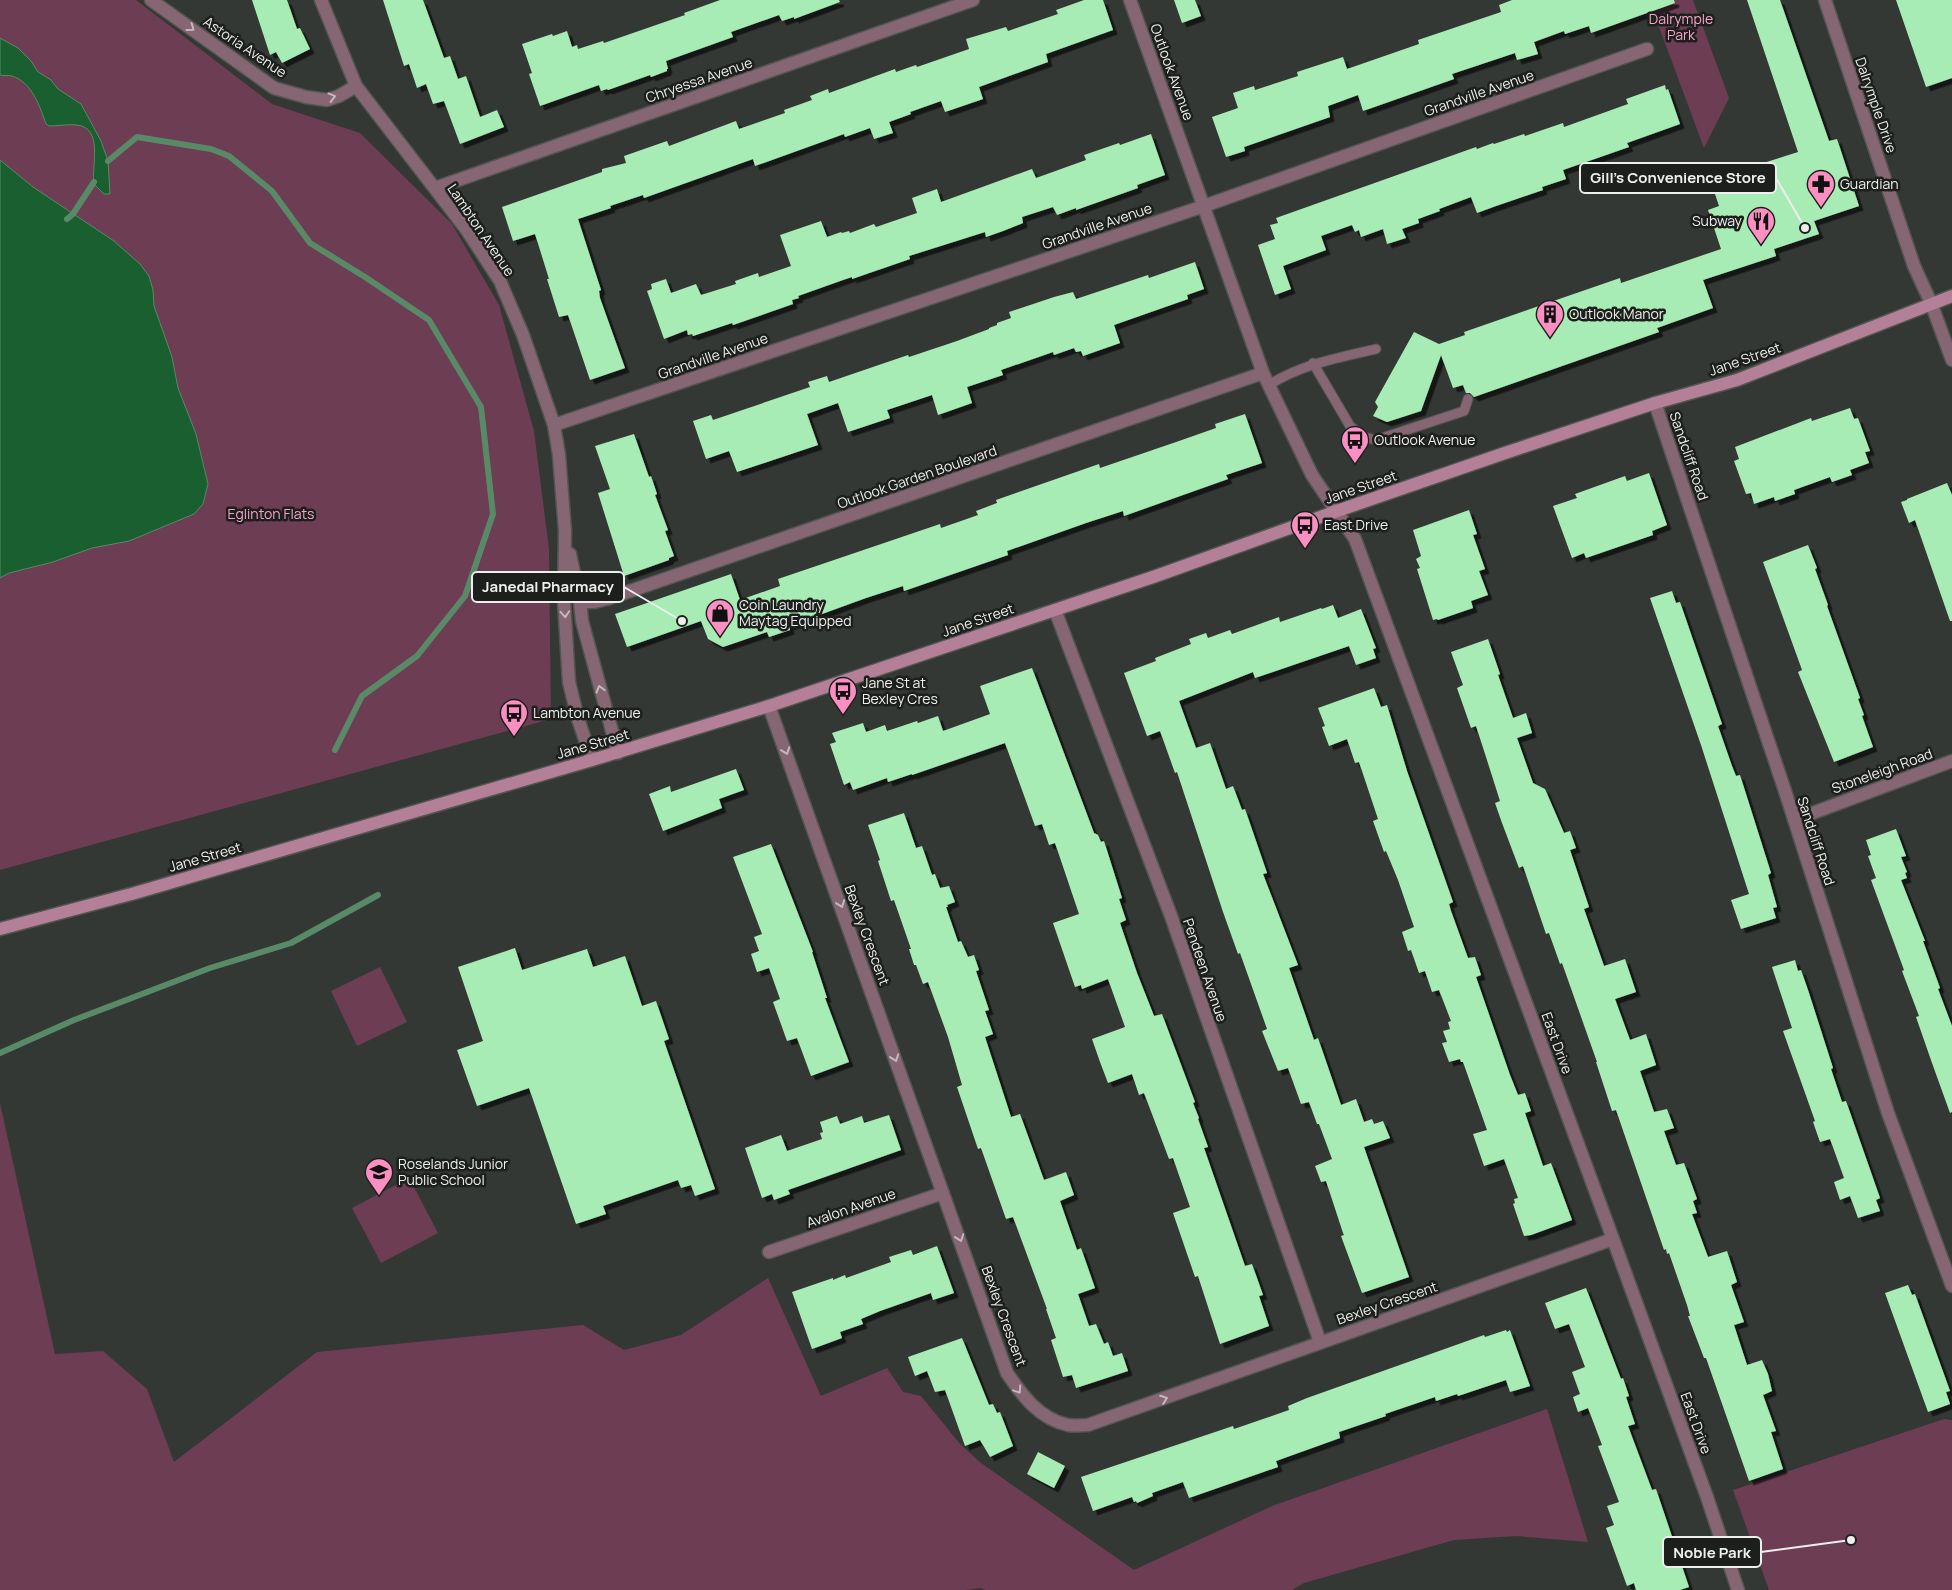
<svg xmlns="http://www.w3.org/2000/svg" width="1952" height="1590" font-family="Manrope,sans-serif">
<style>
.green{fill:#6c3d53}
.water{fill:#1a5f2f;stroke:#598a68}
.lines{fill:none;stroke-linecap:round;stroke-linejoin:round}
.stream{stroke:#598a68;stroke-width:6}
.building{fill:#a7ecb4;filter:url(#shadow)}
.service-casing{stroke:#525552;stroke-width:11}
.minor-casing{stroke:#525552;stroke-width:15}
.secondary-casing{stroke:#525552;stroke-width:15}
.service{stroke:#876674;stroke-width:9}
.minor{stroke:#876674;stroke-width:12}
.secondary{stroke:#b48097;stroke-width:12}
.oneway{stroke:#c4b8bd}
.labels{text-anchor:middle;stroke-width:5;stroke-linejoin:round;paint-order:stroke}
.park-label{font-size:14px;fill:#f6a4c9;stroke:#1d1f1d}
.street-label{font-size:14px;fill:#edefed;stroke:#1d1f1d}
.poi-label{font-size:14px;fill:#edefed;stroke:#1d1f1d;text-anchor:start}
.leader{fill:none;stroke:#edefed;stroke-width:2}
.callout-dot{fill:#edefed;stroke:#1d1f1d;stroke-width:2}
.callout{fill:#1d1f1d;stroke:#edefed;stroke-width:2}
.callout-label{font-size:15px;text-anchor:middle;font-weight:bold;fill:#edefed}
</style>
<defs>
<filter id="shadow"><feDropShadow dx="4.5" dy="4.5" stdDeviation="0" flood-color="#0009"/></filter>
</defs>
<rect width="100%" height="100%" fill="#343835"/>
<!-- green -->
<path class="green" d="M0 0H136L272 104 360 133 452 224 499 305 534 431 549 549 551 719 0 870Z
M1649 0H1693L1729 98 1704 148Z
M380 967 407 1022 357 1046 331 991Z
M0 1103 55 1354 103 1351 147 1389 174 1462 317 1352 583 1325 624 1350 681 1335 768 1278 821 1396 887 1368 903 1392 921 1396 960 1444 981 1463 1134 1570 1272 1506 1547 1409 1588 1542 1516 1536 1454 1540 1304 1583 1292 1590H985L981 1588 965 1590H0Z
M409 1178 438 1233 381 1263 352 1208Z
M1944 1419 1952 1420V1590H1769L1733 1490Z"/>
<!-- water -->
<path class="water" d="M0 38 18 48 31 61 38 72 51 80 58 89 81 104 101 141 108 161 110 194H104L94 184C91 167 104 128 77 125 68 124 58 126 49 126L46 124C40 107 32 82 12 76 8 75 4 76 0 75Z
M0 160 33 187 114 241 140 264 149 276 153 290 154 306 172 357 178 388 196 434 208 484 203 504 194 514 129 541 92 548 53 562 9 573 0 578Z"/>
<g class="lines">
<!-- stream -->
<path class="stream" d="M108 161 137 137 211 149 229 156 272 191 310 243 365 277 429 320 481 407 493 514 465 596 417 656 362 696 335 750
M67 219 73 214 94 182
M0 1053 74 1020 210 968 291 943 378 895"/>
</g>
<!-- building -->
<path class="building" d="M252 0H287L297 29 300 28 310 49 282 63 276 52 270 55Z
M383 0H423L444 58 450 56 458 79 466 76 480 117 497 110 504 127 460 144 444 101 433 104 426 84 417 88 409 64 404 66Z
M720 0H839L840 2 794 19V17L782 21 779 15 731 32 733 37 666 61 668 69H667V71L651 77 650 75 608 90 607 89 601 91 599 85 540 106 529 74 532 73 522 44 552 34 553 36 567 31 572 47 577 45 578 49 603 41 604 43 685 15 684 13Z
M1084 0H1103L1113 30 1046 54 1048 62 979 87 983 99 945 112 941 101 910 112 911 114 889 122 893 133 874 139 870 128 845 137 844 134 755 166 753 159 644 198 643 195 610 206 611 208 578 219 601 290 599 291 600 298 625 368 590 380 568 315 559 317 547 279H549L535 234 513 241 502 207 602 172V169L626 163 624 156 667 141 669 146 736 121 739 129 785 113 784 110 812 100 810 96 828 89 829 93 895 69 896 72 916 65 917 67 969 49 966 39 1006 27 1008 31 1058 14 1056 10Z
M1174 0H1195L1201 16 1182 23Z
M1512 0H1674L1675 3 1591 33 1589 26 1565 34 1564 31 1534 42 1538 54 1517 60 1515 53 1452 74 1454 79 1363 111 1358 95 1328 106 1330 117 1244 147 1245 151 1226 157 1212 117 1238 108 1233 93 1254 86 1255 90 1298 76 1297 72 1343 57 1347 69 1419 44 1418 40 1501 12 1499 5Z
M1747 0H1780L1829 141 1837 139 1859 206 1814 221 1819 234 1774 249 1776 256 1703 280 1713 308 1657 328 1659 332 1474 397 1470 393H1466L1463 385 1453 388 1441 355 1421 411 1387 422 1373 416 1378 407 1375 402 1414 332 1439 344 1465 335 1464 332 1620 278 1621 283 1721 249 1708 210 1719 206 1709 176 1747 164 1748 168 1798 152Z
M1896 0H1952V78L1926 87Z
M1665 85 1666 90 1668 89 1680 124 1627 143 1629 147 1563 170 1566 179 1542 187 1543 190 1496 206 1477 213 1471 197 1439 209 1440 211 1418 219 1419 223 1402 229 1406 238 1387 244 1383 229 1361 237 1359 230 1355 232 1352 225 1321 236 1326 250 1283 266 1291 289 1275 295 1258 245 1275 239 1270 225 1278 223 1276 218 1476 147 1477 149 1493 143 1494 144 1524 134 1525 136 1563 123 1564 127 1628 104 1626 99Z
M1151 134 1165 175 1137 185 1138 188 1076 210V208L1057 215 1053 207 1022 217 1023 223 1003 231 986 237 985 232 909 256 910 259 852 279V277L843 280 798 296 799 298 792 300 793 304 733 325 732 323 693 336 692 334 688 335 687 330 664 339 647 291 652 289 651 284 666 279 671 293 696 284 701 295 736 284 735 281 758 273 759 277 791 266 780 235 821 221 827 237 841 232 842 233 849 231 850 233 874 224 876 227 917 213 912 198 937 189 941 202 1032 169 1036 178 1086 160 1084 155 1119 143 1120 145Z
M1195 262 1204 289 1187 295 1188 299 1114 325 1120 343 1083 356 1081 351 1076 352 1074 348 1054 355 1053 352 1001 370 1003 375 967 387 972 403 938 415 932 395 887 410 890 418 848 432 838 403 807 414 818 445 737 472 729 451 706 459 693 421 711 415 713 420 810 387 808 382 827 376 829 382 908 355 909 357 957 341 989 329V328L997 325V323L1011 318 1009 312 1054 297 1073 292 1076 299 1148 275 1149 278Z
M1850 408 1854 419 1858 418 1870 451 1865 452 1869 463 1850 470 1852 475 1832 482 1830 477 1794 490 1795 494 1775 501 1774 497 1754 504 1751 493 1746 494 1734 461 1739 459 1735 447 1811 418 1812 421Z
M1245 414 1262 463 1226 475 1228 479 1124 516 1123 511 1086 523 1007 551 1008 555 904 591 903 586 866 598 789 626 790 630 769 637 767 632 723 647 708 639 701 621 627 647 615 614 731 574 740 600 780 586 778 579 940 524 941 528 978 515 976 511 997 503 996 500 1099 464 1100 468 1179 441 1216 428 1215 424Z
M634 434 649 477 651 476 657 494 655 495 668 530 665 531 674 556 669 558V560L624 576 598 493 610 489 595 446Z
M1649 473 1667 525 1652 531 1653 535 1586 558 1584 553 1572 558 1553 506 1577 498 1575 494 1625 476 1627 481Z
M1947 483 1952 495V621H1950L1915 520 1909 523 1901 502 1907 500V499Z
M1469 510 1477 534 1473 535 1485 569 1479 571 1488 595 1471 601 1473 608 1438 620 1437 619 1433 620 1417 569 1420 568 1416 559 1421 556 1413 530Z
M1808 545 1817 568 1815 569 1828 605 1827 606 1860 698 1858 699 1864 715 1862 716 1873 747 1834 762 1798 672 1802 670 1763 562Z
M1672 591 1676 603 1680 602 1722 724 1718 726 1732 766 1736 776 1740 775 1771 873 1768 875 1777 907 1773 908 1776 918 1741 929 1731 900 1749 894 1701 745 1650 598Z
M1333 605 1338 618 1361 609 1376 648 1373 649 1376 658 1356 665 1349 646 1255 678 1253 672 1179 701 1196 748 1210 743 1226 789 1233 786 1242 810 1245 809 1267 873 1263 874 1298 965 1289 968 1314 1040 1318 1038 1341 1105 1356 1099 1364 1122 1372 1119 1374 1124 1383 1121 1390 1138 1364 1147 1409 1277 1362 1293 1341 1236 1344 1235 1343 1233 1326 1181 1321 1182 1315 1166 1332 1159 1319 1124H1317L1309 1102 1301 1104 1288 1068 1278 1071 1262 1031 1267 1029 1240 953 1238 954 1223 912 1177 772 1175 773 1160 731 1147 736 1124 673 1156 661 1155 658 1191 644 1189 639 1206 633 1208 638 1230 630 1232 634 1279 617 1280 622 1321 608 1322 609Z
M1488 639 1500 674 1498 675 1513 718 1526 713 1532 733 1517 738 1533 783 1545 789 1564 833 1570 831 1576 848 1570 850 1589 907 1584 909 1604 966 1625 959 1636 992 1615 999 1630 1040 1646 1034 1656 1065 1640 1071 1654 1112 1667 1109 1674 1128 1664 1131 1676 1165 1684 1163 1697 1199 1693 1201 1697 1213 1692 1214 1708 1257 1727 1251 1737 1282 1731 1285 1744 1322 1734 1325 1747 1365 1762 1360 1768 1374 1772 1391 1763 1395 1776 1431 1771 1432 1783 1469 1749 1481 1706 1358H1704L1688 1316H1690L1687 1305 1669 1253 1667 1254 1666 1249 1664 1250 1616 1110 1612 1111 1596 1062H1597L1562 963 1560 964 1549 933 1546 934 1523 866 1519 868 1502 823 1495 803 1500 801 1486 757 1476 726 1471 728 1457 688 1463 685 1451 652Z
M1032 668 1094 833 1098 835 1101 842 1104 841 1122 898 1119 899 1126 920 1120 923 1137 973 1154 1016 1162 1014 1195 1102 1193 1103 1199 1118 1198 1119 1208 1147 1204 1148 1245 1266 1252 1264 1263 1295 1259 1296 1269 1326 1220 1344 1198 1276 1195 1277 1173 1213 1190 1207 1173 1158 1169 1159 1144 1093 1139 1095 1132 1074 1108 1083 1100 1062 1092 1039 1125 1027 1108 979 1082 989 1081 985 1075 987 1053 923 1079 914 1055 843 1049 845 1042 824 1035 826 1005 743 912 775V774L888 782 887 778 853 790 850 782 844 785 830 744 836 742 832 733 863 723 866 732 885 725 887 731 917 721 918 723 938 716 943 731 990 714 980 686Z
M1374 688 1381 707 1387 705 1407 771 1453 902 1449 904 1451 911 1468 958 1475 957 1481 975 1476 977 1510 1075 1518 1095 1525 1093 1531 1111 1525 1113 1543 1166 1551 1163 1572 1220 1531 1235 1524 1236 1513 1204 1515 1203 1514 1199 1518 1198 1504 1159 1484 1166 1473 1134 1487 1130 1463 1062H1461L1460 1059 1449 1062 1442 1043 1447 1042 1443 1031 1450 1029 1448 1022 1451 1021 1439 990 1432 992 1425 971 1419 973 1411 950 1408 951 1402 932 1414 927 1398 880 1386 851 1384 852 1373 821 1378 819 1359 762 1355 763 1347 739 1329 746 1322 727 1325 726 1318 708Z
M736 769 744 790 719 799 722 808 663 831 649 794 670 786 671 792Z
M904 813 916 848 922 846 932 875 935 874 940 888 949 886 955 902 947 905 948 907H946L958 942 961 941 968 957 974 955 979 970 976 971 989 1010 985 1011 993 1034 985 1037 1011 1117 1020 1114 1044 1180 1066 1172 1074 1195 1060 1201 1077 1250 1081 1248 1095 1288 1078 1294 1089 1326 1096 1324 1104 1344 1108 1342 1113 1356 1122 1353 1128 1371 1076 1388 1072 1375 1063 1377 1051 1340 1056 1338 1046 1309H1047L1013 1217 1006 1219 981 1148 978 1149 957 1087 962 1085 948 1037 928 982 923 984 916 965H914L909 949H911L894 900 891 901 878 861 880 860 868 825Z
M1896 829 1906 856 1901 857 1907 872 1905 873 1907 878 1901 880 1925 941H1923L1940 988 1938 989 1952 1026V1112L1950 1113 1932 1063 1916 1017 1919 1016 1902 971 1904 970 1871 880 1876 878 1868 856 1871 855 1866 840Z
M771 844 813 952H812L827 998H825L849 1062 811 1076 797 1038 787 1041 773 1002 780 999 769 968 757 972 751 954 759 951 754 937 762 934 733 857Z
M515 948 522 970 587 949 593 967 625 956 642 1006 656 1001 669 1039 664 1041 715 1189 695 1196 691 1185 681 1188 678 1180 603 1206 606 1214 576 1224 529 1088 477 1106 457 1050 483 1041 458 967Z
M1795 960 1798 971 1801 970 1808 990 1833 1068 1831 1069 1842 1102 1846 1101 1880 1198 1876 1200 1880 1211 1858 1218 1850 1196 1840 1200 1834 1182 1844 1178 1830 1139 1820 1142 1813 1122 1815 1121 1783 1031 1792 1028 1772 967Z
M889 1115 901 1150 788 1190 790 1194 774 1200 772 1194 762 1198 745 1148 781 1135 787 1151 822 1139 820 1133 823 1132 820 1122 837 1116 840 1124 862 1116 864 1123Z
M937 1246 954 1293 933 1300 931 1293 880 1311 861 1319 863 1324 840 1332 842 1338 812 1349 792 1292 833 1278V1280L845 1275 846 1278 891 1262 889 1257 911 1250 913 1255Z
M1908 1285 1912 1295 1915 1294 1950 1391 1946 1392 1950 1404 1928 1412 1885 1293Z
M1586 1288 1621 1379 1623 1378 1629 1396 1626 1397 1635 1424 1628 1426 1652 1490 1656 1489 1689 1587 1680 1590H1636L1634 1583 1627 1586 1606 1528 1614 1525 1607 1506 1619 1502 1598 1446 1602 1445 1588 1408 1578 1412 1573 1397 1580 1394 1572 1372 1585 1367 1569 1324 1555 1329 1545 1303Z
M1506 1330 1507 1332 1510 1330 1530 1386 1510 1392 1506 1380 1458 1396 1457 1394 1436 1401 1435 1397 1385 1414 1386 1416 1339 1432 1340 1438 1276 1461 1278 1467 1189 1498 1183 1482 1152 1493 1153 1496 1137 1503 1136 1501 1134 1502 1132 1497 1093 1511 1081 1477 1233 1426 1234 1429 1263 1419 1289 1410 1288 1406 1307 1398 1484 1335 1485 1337Z
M962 1338 989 1405 993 1404 997 1413 1000 1412 1013 1446 990 1457 980 1440 965 1446 945 1390 935 1392 927 1371 915 1376 908 1357Z
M1038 1452 1065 1466 1054 1488 1027 1474Z"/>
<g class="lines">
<!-- service casing -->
<g class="service-casing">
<path id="service" d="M1313 363 1350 426 1364 437 1376 440 1464 411 1468 399
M1269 385C1302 364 1338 358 1376 349"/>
</g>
<!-- minor casing -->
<g class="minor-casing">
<path id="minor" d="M151 0 274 88 306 97 327 100 339 96 356 86
M321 0 356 86 466 229 500 281 523 335 554 425 559 455 565 531 564 602 569 682 578 719 592 760
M1130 0 1263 373 1312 475 1355 539 1613 1239 1707 1497 1738 1590
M1825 0 1914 266 1931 303 1952 360
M435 188 973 0
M1655 403 1785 791 1888 1113 1952 1286
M554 425 1204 206 1647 49
M570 554 580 602 582 621 618 753
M580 602H594L607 599 1263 373
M1055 610 1171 916 1320 1342
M769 706 1007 1373C1022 1395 1039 1419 1068 1425 1074 1426 1081 1425 1088 1425L1613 1239
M1794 820 1952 761
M769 1252 943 1193"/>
</g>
<!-- secondary casing -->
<g class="secondary-casing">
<path id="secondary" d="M0 929 135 893 592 760 769 706 1156 576 1337 511 1505 453 1655 403 1737 380 1952 296"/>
</g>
<!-- service -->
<use href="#service" class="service"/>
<!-- minor -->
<use href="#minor" class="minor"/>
<!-- secondary -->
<use href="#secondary" class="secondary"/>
</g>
<!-- one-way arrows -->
<defs><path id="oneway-chevron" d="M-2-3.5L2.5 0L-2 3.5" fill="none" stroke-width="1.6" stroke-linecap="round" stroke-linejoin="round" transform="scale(1.25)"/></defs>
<g class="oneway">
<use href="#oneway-chevron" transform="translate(191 28) rotate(36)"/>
<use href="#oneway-chevron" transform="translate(332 97) rotate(-15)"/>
<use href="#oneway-chevron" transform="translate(565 614) rotate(86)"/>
<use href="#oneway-chevron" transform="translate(600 689) rotate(-106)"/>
<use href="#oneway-chevron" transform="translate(786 751) rotate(70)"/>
<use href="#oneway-chevron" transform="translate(841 904) rotate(70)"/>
<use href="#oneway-chevron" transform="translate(895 1058) rotate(70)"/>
<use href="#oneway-chevron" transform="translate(960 1238) rotate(70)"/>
<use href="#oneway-chevron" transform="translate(1018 1390) rotate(56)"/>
<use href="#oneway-chevron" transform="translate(1164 1399) rotate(-20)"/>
</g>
<!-- icons -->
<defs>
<g id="pharmacy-pin" transform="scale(1.4375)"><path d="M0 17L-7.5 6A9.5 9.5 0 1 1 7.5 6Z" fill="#fc8fc2" stroke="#1d1f1d"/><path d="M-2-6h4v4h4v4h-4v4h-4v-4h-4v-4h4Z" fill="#111"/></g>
<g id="restaurant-pin" transform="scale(1.4375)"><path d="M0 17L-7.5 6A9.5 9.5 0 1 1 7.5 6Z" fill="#fc8fc2" stroke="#1d1f1d"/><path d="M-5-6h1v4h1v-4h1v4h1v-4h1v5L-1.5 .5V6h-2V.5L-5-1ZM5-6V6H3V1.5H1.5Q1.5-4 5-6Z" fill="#111"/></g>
<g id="building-pin" transform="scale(1.4375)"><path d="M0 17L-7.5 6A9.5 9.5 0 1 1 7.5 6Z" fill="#fc8fc2" stroke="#1d1f1d"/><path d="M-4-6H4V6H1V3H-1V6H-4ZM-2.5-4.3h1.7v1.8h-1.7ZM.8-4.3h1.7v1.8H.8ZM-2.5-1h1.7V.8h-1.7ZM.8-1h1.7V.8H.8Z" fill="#111"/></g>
<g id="bus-pin" transform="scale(1.4375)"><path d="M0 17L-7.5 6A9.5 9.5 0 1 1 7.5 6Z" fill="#fc8fc2" stroke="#1d1f1d"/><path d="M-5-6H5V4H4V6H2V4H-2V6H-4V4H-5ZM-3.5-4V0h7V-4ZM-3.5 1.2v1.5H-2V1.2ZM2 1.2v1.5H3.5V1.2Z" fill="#111"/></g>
<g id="shop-pin" transform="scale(1.4375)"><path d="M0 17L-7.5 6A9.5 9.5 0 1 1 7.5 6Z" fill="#fc8fc2" stroke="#1d1f1d"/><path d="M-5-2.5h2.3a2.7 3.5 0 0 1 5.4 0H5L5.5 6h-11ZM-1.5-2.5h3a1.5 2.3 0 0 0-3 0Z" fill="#111"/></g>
<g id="school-pin" transform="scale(1.4375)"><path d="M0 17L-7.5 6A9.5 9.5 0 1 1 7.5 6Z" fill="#fc8fc2" stroke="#1d1f1d"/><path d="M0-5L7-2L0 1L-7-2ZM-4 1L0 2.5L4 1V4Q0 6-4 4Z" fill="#111"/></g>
</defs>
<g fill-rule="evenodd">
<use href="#pharmacy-pin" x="1821" y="184"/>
<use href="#restaurant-pin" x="1761" y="221"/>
<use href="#building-pin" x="1550" y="314"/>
<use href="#bus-pin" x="1355" y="440"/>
<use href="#bus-pin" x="1305" y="525"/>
<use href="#shop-pin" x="720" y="613"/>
<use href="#bus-pin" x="843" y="691"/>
<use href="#bus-pin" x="514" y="713"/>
<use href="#school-pin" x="379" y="1172"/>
</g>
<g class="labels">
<!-- park labels -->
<g class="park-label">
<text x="1681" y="24">Dalrymple<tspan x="1681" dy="16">Park</tspan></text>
<text x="271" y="519">Eglinton Flats</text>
</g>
<!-- street labels -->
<g class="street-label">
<text transform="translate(245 47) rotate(34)" y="5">Astoria Avenue</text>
<text transform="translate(1172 72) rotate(70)" y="5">Outlook Avenue</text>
<text transform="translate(699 80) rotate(-19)" y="5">Chryessa Avenue</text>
<text transform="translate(1479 93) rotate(-19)" y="5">Grandville Avenue</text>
<text transform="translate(1876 105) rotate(71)" y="5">Dalrymple Drive</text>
<text transform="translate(1097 226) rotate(-19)" y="5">Grandville Avenue</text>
<text transform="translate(481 230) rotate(56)" y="5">Lambton Avenue</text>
<text transform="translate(713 356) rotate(-19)" y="5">Grandville Avenue</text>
<text transform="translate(1745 359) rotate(-19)" y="5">Jane Street</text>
<text transform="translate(1689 456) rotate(71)" y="5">Sandcliff Road</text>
<text transform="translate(917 477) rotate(-19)" y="5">Outlook Garden Boulevard</text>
<text transform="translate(1361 487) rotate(-19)" y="5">Jane Street</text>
<text transform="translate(978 620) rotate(-19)" y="5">Jane Street</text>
<text transform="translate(593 744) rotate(-16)" y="5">Jane Street</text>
<text transform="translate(1882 771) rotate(-20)" y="5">Stoneleigh Road</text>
<text transform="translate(1816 841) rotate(72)" y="5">Sandcliff Road</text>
<text transform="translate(205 857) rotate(-16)" y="5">Jane Street</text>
<text transform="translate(867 935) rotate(70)" y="5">Bexley Crescent</text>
<text transform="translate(1205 970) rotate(71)" y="5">Pendeen Avenue</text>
<text transform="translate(1557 1043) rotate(70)" y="5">East Drive</text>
<text transform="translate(851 1208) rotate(-19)" y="5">Avalon Avenue</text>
<text transform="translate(1387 1303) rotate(-19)" y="5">Bexley Crescent</text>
<text transform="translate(1004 1316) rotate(70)" y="5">Bexley Crescent</text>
<text transform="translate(1696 1423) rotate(70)" y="5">East Drive</text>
</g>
<!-- poi labels -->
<g class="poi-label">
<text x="1840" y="189">Guardian</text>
<text x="1742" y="226" text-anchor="end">Subway</text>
<text x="1569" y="319">Outlook Manor</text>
<text x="1374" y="445">Outlook Avenue</text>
<text x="1324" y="530">East Drive</text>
<text x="739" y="610">Coin Laundry<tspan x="739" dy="16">Maytag Equipped</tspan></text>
<text x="862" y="688">Jane St at<tspan x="862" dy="16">Bexley Cres</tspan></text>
<text x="533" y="718">Lambton Avenue</text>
<text x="398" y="1169">Roselands Junior<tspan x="398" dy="16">Public School</tspan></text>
</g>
</g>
<!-- callouts -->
<path class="leader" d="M1805 228L1776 178M682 621L624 587M1851 1540L1761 1552"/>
<g class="callout-dot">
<circle cx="1805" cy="228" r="5"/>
<circle cx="682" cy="621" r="5"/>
<circle cx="1851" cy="1540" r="5"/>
</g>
<g class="callout">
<rect x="1580" y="163" width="196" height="30" rx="5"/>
<rect x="472" y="572" width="152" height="30" rx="5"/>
<rect x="1663" y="1537" width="98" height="30" rx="5"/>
</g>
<g class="callout-label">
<text x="1678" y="183">Gill’s Convenience Store</text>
<text x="548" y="592">Janedal Pharmacy</text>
<text x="1712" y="1558">Noble Park</text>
</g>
</svg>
